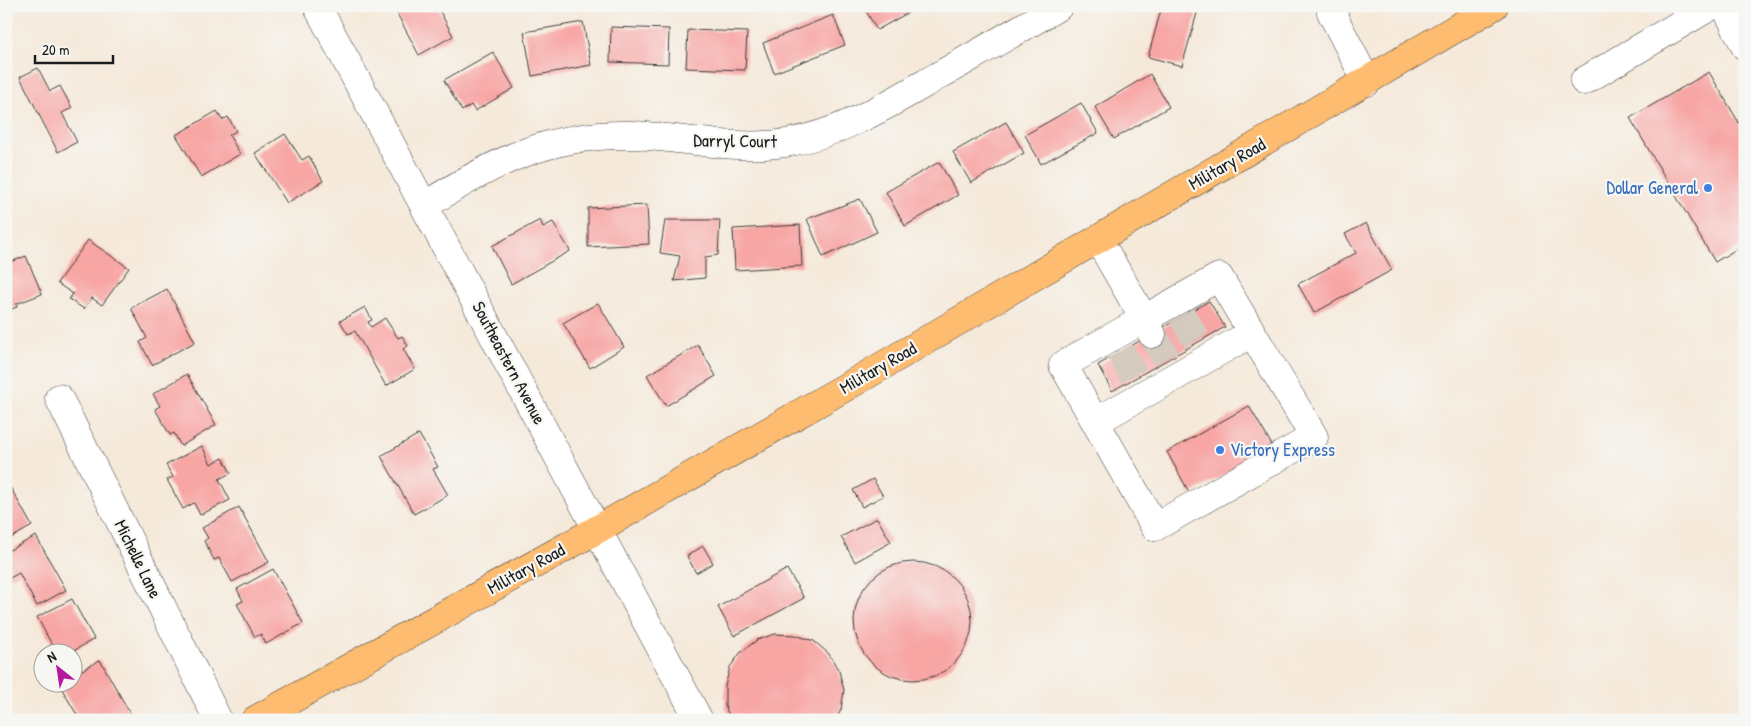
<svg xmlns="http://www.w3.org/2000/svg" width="1751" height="726" font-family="'Patrick Hand',sans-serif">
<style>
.building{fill:#f7a6a4}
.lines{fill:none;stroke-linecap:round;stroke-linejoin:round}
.minor-tunnel{stroke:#d4cabe;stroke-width:28;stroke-dasharray:28 14;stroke-linecap:butt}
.minor-casing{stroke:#3d3b38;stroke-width:29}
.major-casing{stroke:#3d3b38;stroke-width:29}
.minor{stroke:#fff;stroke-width:28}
.major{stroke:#fdbc6f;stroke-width:28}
.shop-dot{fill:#3f7fe0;stroke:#f6f6f2;stroke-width:2}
.labels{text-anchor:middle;stroke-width:4.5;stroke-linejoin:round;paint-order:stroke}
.street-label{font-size:18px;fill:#1c1c1c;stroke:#f6f6f2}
.shop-label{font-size:18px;fill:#366cbe;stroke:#f6f6f2;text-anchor:end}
</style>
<rect width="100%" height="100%" fill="#f6f6f2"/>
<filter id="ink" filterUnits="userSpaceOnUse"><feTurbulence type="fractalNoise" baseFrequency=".02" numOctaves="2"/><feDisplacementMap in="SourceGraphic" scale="10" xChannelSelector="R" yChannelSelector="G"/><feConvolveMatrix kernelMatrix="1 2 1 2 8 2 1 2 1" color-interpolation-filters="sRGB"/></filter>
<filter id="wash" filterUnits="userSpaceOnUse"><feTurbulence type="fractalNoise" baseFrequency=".0096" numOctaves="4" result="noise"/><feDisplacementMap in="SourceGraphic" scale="20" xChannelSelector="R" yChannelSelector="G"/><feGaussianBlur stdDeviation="1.12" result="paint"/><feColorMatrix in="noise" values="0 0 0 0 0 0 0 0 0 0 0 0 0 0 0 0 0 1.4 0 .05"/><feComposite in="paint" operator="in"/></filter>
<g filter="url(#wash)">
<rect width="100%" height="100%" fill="#f5e9da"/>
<g id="blocks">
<!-- building -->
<path class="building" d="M393 6H437L453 36 419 55Z
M863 6H920L877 30Z
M1162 6H1199L1182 66 1148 57Z
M833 15 845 45 774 73 763 43Z
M583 22 591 65 532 76 524 32Z
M611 27 669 29 668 64 610 62Z
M688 30 747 32 745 70 686 68Z
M493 52 514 88 475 111 471 105 462 111 444 80Z
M38 68 50 91 60 86 72 108 62 113 77 142 58 152 20 77Z
M1709 72 1745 133V244L1715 262 1630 118Z
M1150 74 1169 107 1114 139 1095 107Z
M1081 103 1098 133 1041 164 1025 135Z
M217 111 222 120 228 117 236 131 229 135 240 154 201 177 176 135Z
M1006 122 1024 153 971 183 953 152Z
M285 134 302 160 309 156 323 181 287 203 255 153Z
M939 162 958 195 905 226 886 192Z
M860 199 877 232 823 257 807 219Z
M647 205 649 244 588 247V208Z
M540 220 543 227 553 222 570 251 511 284 492 246Z
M665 220H720L718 255 705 257V278L674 281 680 256 660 253Z
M1366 223 1392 270 1314 313 1298 284 1356 253 1345 234Z
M800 225 802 266 735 270 733 229Z
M88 240 129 268 102 305 92 298 84 309 69 299 73 294 57 283Z
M26 256 42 294 16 304 17 307 6 311V264Z
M167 289 195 342 152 365 140 342 147 338 131 308Z
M1209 301 1225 327 1112 391 1098 365Z
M598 303 624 347 590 368 563 323Z
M365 307 372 320 368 322 371 327 385 318 398 338 402 336 408 346 403 349 415 369 386 386 355 331 348 334 340 321Z
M698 345 716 376 666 406 647 375Z
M187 374 216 425 181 446 174 433 170 435 155 409 160 406 153 394Z
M1249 406 1273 447 1190 494 1167 452Z
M419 434 438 467 433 469 448 495 414 514 381 456Z
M202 446 211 464 223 458 231 473 219 479 230 500 200 515 194 503 183 509 167 480 173 477 166 465Z
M873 479 883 496 862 507 853 490Z
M8 483 32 526 6 541V484Z
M239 507 269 562 232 582 219 558 214 560 204 541 208 538 202 528Z
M877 518 891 542 855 562 841 537Z
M36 536 66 590 37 606 19 573 6 580V552Z
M703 546 713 563 696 573 687 556Z
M854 621a59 59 0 1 1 118 0a59 59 0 1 1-118 0Z
M273 569 303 623 266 644 261 634 255 637 237 604 243 601 237 589Z
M787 569 804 598 734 636 718 607Z
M72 599 94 639 68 654H57L37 617Z
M775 634 795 635 814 641 829 654 839 671 844 690 841 710 836 720H731L725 706V686L730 667 741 652 757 640Z
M100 660 131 715 122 720H80L59 684H72V676Z"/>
</g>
</g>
<g filter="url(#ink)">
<use href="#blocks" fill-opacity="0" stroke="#3d3b38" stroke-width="1"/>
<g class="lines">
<!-- minor-tunnel -->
<path class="minor-tunnel" d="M1182 316 1198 342
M1152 334 1167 359
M1120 351 1135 378"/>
<!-- minor casing -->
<g class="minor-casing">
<path id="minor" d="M317 6 699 720
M1336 6 1331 12 1367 82
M1725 6 1745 46
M1584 81 1711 6
M424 206C492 163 548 133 631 135 683 137 735 151 786 143 843 133 889 104 938 76 978 53 1019 30 1059 6
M1098 239 1144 319 1063 365 1155 527 1314 437 1219 277 1144 319 1152 334
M59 398 218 720
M1095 422 1252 333"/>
</g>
<!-- major casing -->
<g class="major-casing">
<path id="major" d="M255 720 598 529 865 376 1494 6"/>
</g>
<!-- minor -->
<use href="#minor" class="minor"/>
<!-- major -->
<use href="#major" class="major"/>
</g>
</g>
<!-- markers -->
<g class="shop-dot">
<circle cx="1708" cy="188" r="5"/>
<circle cx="1220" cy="450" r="5"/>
</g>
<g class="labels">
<!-- street labels -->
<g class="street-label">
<text transform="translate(735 141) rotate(1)" y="6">Darryl Court</text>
<text transform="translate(1227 164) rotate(-30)" y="6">Military Road</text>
<text transform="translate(509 363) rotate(62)" y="6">Southeastern Avenue</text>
<text transform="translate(878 368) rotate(-30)" y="6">Military Road</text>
<text transform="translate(138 559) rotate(64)" y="6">Michelle Lane</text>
<text transform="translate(526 569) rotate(-29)" y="6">Military Road</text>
</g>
<!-- shop labels -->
<g class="shop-label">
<text x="1698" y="194">Dollar General</text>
<text x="1230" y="456" text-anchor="start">Victory Express</text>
</g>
</g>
<!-- margin -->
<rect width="1751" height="726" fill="none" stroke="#f6f6f2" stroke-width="25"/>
<!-- north arrow -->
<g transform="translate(58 668) rotate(330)"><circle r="24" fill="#f6f6f2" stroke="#9f9f9c"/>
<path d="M0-4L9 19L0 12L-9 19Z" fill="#b5179e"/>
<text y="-8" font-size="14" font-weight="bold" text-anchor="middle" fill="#1c1c1c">N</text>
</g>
<!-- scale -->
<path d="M35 55v8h78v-8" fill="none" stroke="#1c1c1c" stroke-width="2.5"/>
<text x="42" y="55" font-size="15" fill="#1c1c1c" stroke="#f6f6f2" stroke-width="4" paint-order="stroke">20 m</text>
</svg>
